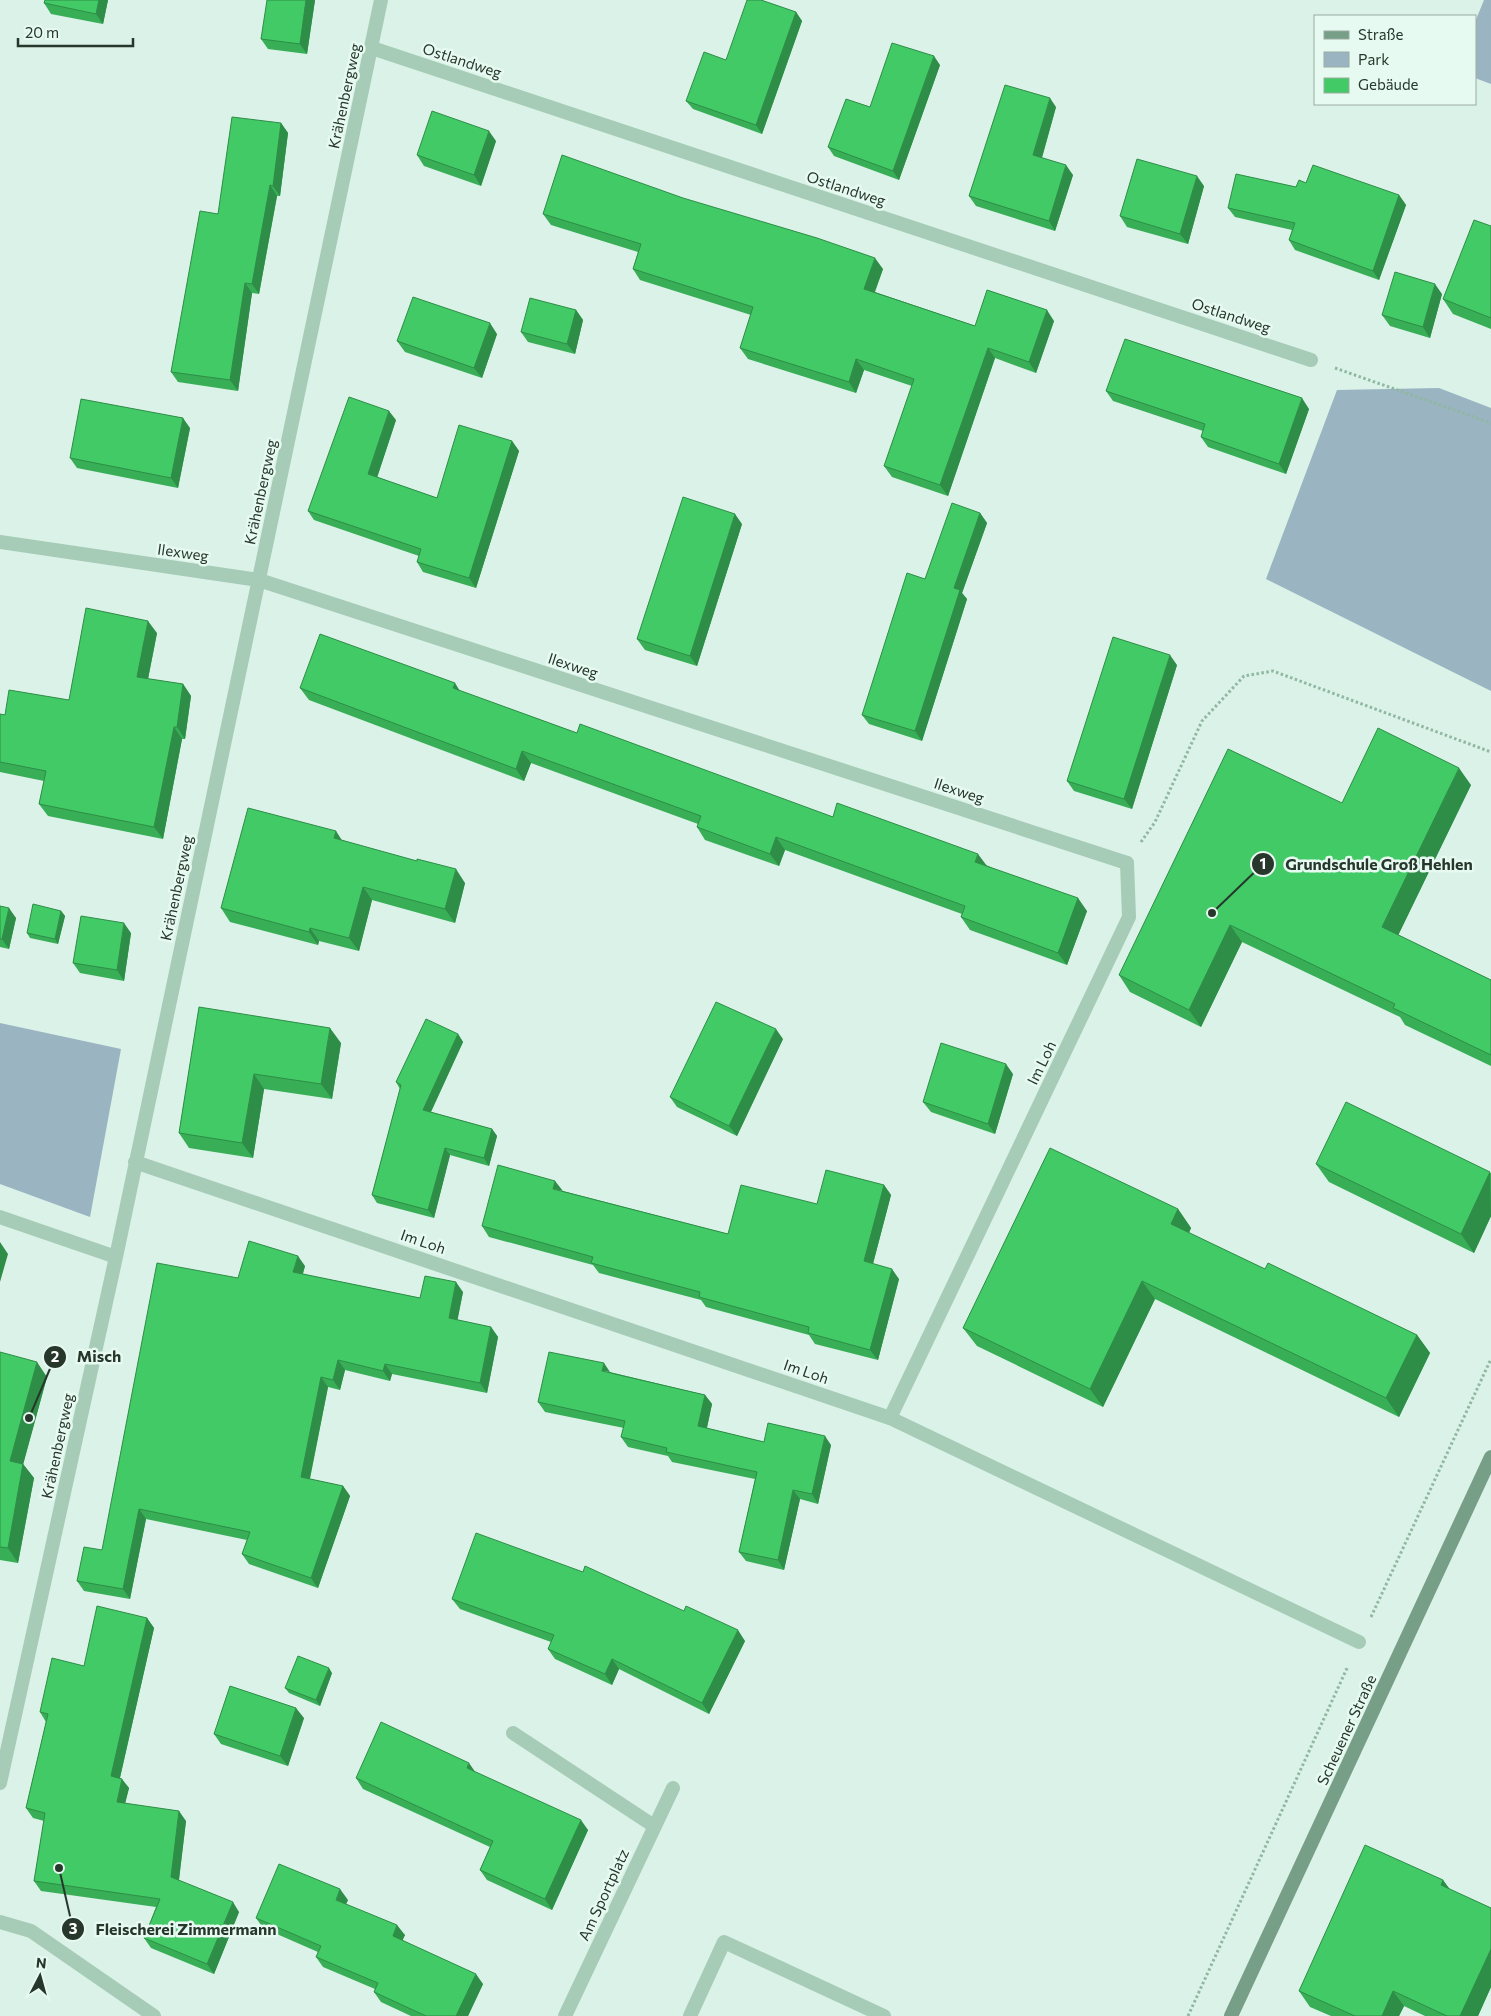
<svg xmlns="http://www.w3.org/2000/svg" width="1491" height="2016" font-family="Commissioner,sans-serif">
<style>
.green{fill:#9ab4c2}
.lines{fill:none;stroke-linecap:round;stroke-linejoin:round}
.path{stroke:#90b7a1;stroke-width:3;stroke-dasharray:2.5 2.5;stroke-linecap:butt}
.service{stroke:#a6cbb7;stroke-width:14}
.minor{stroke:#a6cbb7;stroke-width:14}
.secondary{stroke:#779e86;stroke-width:14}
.wall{fill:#38ae57}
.shaded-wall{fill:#2e8d47}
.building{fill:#41ca65;stroke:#2e8d47}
.labels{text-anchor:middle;stroke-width:5;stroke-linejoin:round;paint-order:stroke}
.street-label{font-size:15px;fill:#27372c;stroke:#e7faf1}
.leader{fill:none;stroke:#27372c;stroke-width:2}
.callout-dot{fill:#27372c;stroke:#e7faf1;stroke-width:2}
.mark-label{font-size:15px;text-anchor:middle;font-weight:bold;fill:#fff}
.callout-label{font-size:16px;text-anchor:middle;font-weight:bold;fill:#27372c;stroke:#e7faf1;stroke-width:5;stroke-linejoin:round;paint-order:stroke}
</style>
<rect width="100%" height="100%" fill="#daf2e7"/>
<!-- green -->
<path class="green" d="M1484 0H1491V84L1475 78V22Z
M1439 388 1491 408V691L1266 579 1337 390Z
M0 1023 121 1049 90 1217 0 1184Z"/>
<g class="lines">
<!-- path -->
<path class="path" d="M1335 368 1491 423
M1141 842 1155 822 1202 721 1244 676 1273 671 1491 752
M1371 1617 1491 1359
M1188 2016 1348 1666"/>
<!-- service -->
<path class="service" d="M1127 863 1129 917 890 1418 1359 1642
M513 1733 654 1826
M690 2016 724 1942 884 2016"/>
<!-- minor -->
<path class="minor" d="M372 48 1311 360
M0 542 259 580 1127 863
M135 1162 890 1418
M0 1217 116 1257
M0 1783 116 1257 381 0
M0 1922 31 1931 154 2016
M565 2016 673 1788"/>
<!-- secondary -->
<path class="secondary" d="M1231 2016 1491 1457"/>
</g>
<!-- wall -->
<path class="wall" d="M45 0H108L103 24 51 14 44 3Z
M315 0 307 54 268 49 261 39Z
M796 12 802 21 762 134 693 109 686 101 726 60Z
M940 65 899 180 834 156 828 147 870 107Z
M1056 107 1042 158 1073 175 1055 231 976 206 969 196Z
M281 123 288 133 280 196H277L259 294 252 293 238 391 178 382 171 372 218 214Z
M496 141 481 186 424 166 417 155Z
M1306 183 1399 195 1406 205 1379 280 1295 250 1289 240 1292 230 1235 217 1228 208 1296 187Z
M1204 186 1188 244 1127 227 1120 216Z
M543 214 883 269 875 292 975 326 1054 321 1036 373 995 358 948 496 892 477 884 466 912 386 864 370 856 393 748 359 740 348 751 315 640 280 633 269 638 252 551 225Z
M1491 226V329L1453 314 1443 299Z
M1442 294 1430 338 1390 326 1382 315Z
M576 310 583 320 575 354 528 342 521 332Z
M497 334 482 378 405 352 397 341Z
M1106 391 1309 409 1286 474 1208 447 1201 437 1203 431 1113 401Z
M396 420 377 477 437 498 512 441 519 451 476 588 423 572 417 562 419 556 314 520 308 511Z
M190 428 178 488 77 468 70 458Z
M980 513 987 523 962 593 967 599 922 741 869 724 862 715 925 579Z
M742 524 697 666 645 650 637 639Z
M157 633 148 679 183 684 191 696 185 739H182L163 839 48 816 39 804 44 781 0 772V714L5 715 69 700Z
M1177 665 1132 809 1074 791 1067 781Z
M300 688 460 691 577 733 833 817 986 865 1087 911 1067 965 970 930 961 917 962 914 785 850 779 866 705 840 697 827 698 824 531 763 524 781 309 700Z
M1471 785 1398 935 1491 980V1066L1405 1025 1400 1017 1242 942 1201 1027 1130 992 1119 975 1342 803Z
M342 840 465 883 455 923 372 900 359 951 319 941 318 945 230 922 221 908Z
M0 906 16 918 9 949 0 947Z
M61 911 65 916 58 944 30 938 27 933Z
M131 933 124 981 80 973 73 963Z
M199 1007 341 1043 332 1099 264 1089 253 1158 189 1148 179 1133Z
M458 1034 463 1042 431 1112 492 1129 497 1136 489 1166 450 1155 434 1218 377 1203 372 1195 400 1089 396 1082Z
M783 1039 737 1136 677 1107 670 1097Z
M1013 1074 995 1134 931 1112 923 1102Z
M1316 1164 1491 1173V1216L1474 1253 1329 1182Z
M884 1185 891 1195 873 1264 899 1279 878 1360 815 1344 809 1335 706 1307 701 1300 599 1273 593 1265 489 1237 482 1226 563 1191 728 1234 817 1204Z
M1178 1209 1191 1228 1189 1233 1265 1269 1417 1335 1430 1353 1399 1417 1155 1299 1103 1407 977 1346 963 1328Z
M305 1266 303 1274 420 1298 463 1292 457 1320 491 1327 498 1337 487 1393 392 1374 390 1381 345 1370 340 1390 328 1387 310 1479 343 1486 350 1496 318 1588 249 1564 242 1554 247 1540 146 1519 130 1599 84 1591 77 1581 102 1550 238 1278Z
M0 1352 47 1377 23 1464 34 1478 18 1563 0 1560Z
M610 1372 705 1395 712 1404 707 1428 764 1442 831 1445 818 1504 800 1499 784 1570 746 1561 739 1552 755 1479 672 1462 668 1456 628 1447 621 1437 624 1428 545 1412 538 1402Z
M452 1599 745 1641 709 1714 619 1669 612 1685 555 1659 548 1649 551 1642 460 1609Z
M147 1618 154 1628 120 1778 129 1788 125 1803 186 1821 179 1880 239 1912 214 1974 151 1948 144 1938 156 1907 41 1891 34 1881 44 1821 33 1818 26 1808 46 1722 40 1712 84 1666Z
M332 1673 320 1706 289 1693 285 1688Z
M304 1718 288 1766 221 1744 214 1734Z
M476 1773 588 1830 552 1910 487 1880 480 1870 490 1847 363 1789 356 1778Z
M1443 1880 1450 1890 1491 1908V1987L1478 2016H1425L1404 2006 1399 2016H1331L1310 2007 1299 1991Z
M348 1900 346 1904 405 1935 402 1940 483 1984 468 2016H411L381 2002 374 1992 375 1989 323 1967 316 1957 318 1952 263 1928 256 1918Z"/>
<!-- shaded-wall -->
<path class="shaded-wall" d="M99 0H108L103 24 96 14Z
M306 0H315L307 54 300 44Z
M796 12 802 21 762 134 756 125Z
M934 56 940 65 899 180 893 171Z
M1050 98 1056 107 1040 164 1033 155Z
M281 123 288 133 280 196 273 186Z
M489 131 496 141 481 186 474 175Z
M1066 165 1073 175 1055 231 1049 221Z
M1197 176 1204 186 1188 244 1180 234Z
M270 185 277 196 259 294 252 284Z
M1399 195 1406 205 1379 280 1373 271Z
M875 258 883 269 872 299 864 289Z
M245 283 252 293 238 391 230 380Z
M1435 284 1442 294 1430 338 1423 327Z
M576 310 583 320 575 354 567 344Z
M1047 310 1054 321 1036 373 1029 362Z
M490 323 497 334 482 378 474 368Z
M988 348 995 358 948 496 940 485Z
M856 359 864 370 856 393 849 382Z
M1302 398 1309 409 1286 474 1279 464Z
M389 411 396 420 375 484 368 474Z
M183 418 190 428 178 488 171 478Z
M512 441 519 451 476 588 469 578Z
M980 513 987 523 962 593 967 599 922 741 915 731 954 588Z
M735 514 742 524 697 666 690 656Z
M148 621 157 633 146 689 137 677Z
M1170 655 1177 665 1132 809 1124 799Z
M455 683 463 696 453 688Z
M183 684 191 696 185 739 177 727Z
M174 727 182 739 163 839 154 827Z
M522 751 531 763 524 781 516 769Z
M1459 768 1471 785 1394 944 1382 927Z
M336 831 345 845 334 838Z
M776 837 785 850 779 866 770 854Z
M978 854 987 866 975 862Z
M456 869 465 883 455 923 445 909Z
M363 887 372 900 359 951 349 938Z
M1078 898 1087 911 1067 965 1058 953Z
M9 908 16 918 9 949 2 939Z
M61 911 65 916 58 944 55 939Z
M124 923 131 933 124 981 117 970Z
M1230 925 1242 942 1201 1027 1189 1010Z
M310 928 319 941 318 945 309 932Z
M330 1028 341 1043 332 1099 321 1084Z
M776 1029 783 1039 737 1136 729 1126Z
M458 1034 463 1042 428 1118 423 1110Z
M1006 1064 1013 1074 995 1134 988 1124Z
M254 1074 264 1089 253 1158 242 1143Z
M492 1129 497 1136 489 1166 484 1158Z
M445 1148 450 1155 434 1218 428 1210Z
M1490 1172 1491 1216 1474 1253 1461 1234Z
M555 1181 563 1191 553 1189Z
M884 1185 891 1195 871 1271 864 1261Z
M1178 1209 1191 1228 1184 1243 1171 1224Z
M0 1242 8 1254 0 1282Z
M298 1256 305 1266 300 1282 293 1272Z
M892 1269 899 1279 878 1360 870 1350Z
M1142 1281 1155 1299 1103 1407 1090 1389Z
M456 1282 463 1292 456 1328 449 1318Z
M491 1327 498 1337 487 1393 480 1383Z
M1417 1335 1430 1353 1399 1417 1386 1398Z
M338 1360 345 1370 340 1390 333 1380Z
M37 1362 47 1377 20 1476 10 1461Z
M604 1363 610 1372 602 1371Z
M385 1364 392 1374 390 1381 383 1371Z
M321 1377 328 1387 308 1487 301 1477Z
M705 1395 712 1404 705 1436 698 1426Z
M825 1436 831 1445 818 1504 812 1494Z
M23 1464 34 1478 18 1563 8 1548Z
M343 1486 350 1496 318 1588 311 1578Z
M793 1490 800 1499 784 1570 778 1560Z
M139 1509 146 1519 130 1599 123 1589Z
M147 1618 154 1628 118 1786 111 1776Z
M738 1630 745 1641 709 1714 702 1703Z
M612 1659 619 1669 612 1685 605 1674Z
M329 1668 332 1673 320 1706 316 1700Z
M296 1708 304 1718 288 1766 280 1756Z
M469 1763 476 1773 467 1768Z
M122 1779 129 1788 123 1812 117 1802Z
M179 1811 186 1821 178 1887 171 1877Z
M581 1820 588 1830 552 1910 545 1899Z
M1443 1880 1454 1895 1441 1885Z
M340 1889 348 1900 343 1910 336 1900Z
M233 1902 239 1912 214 1974 207 1964Z
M397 1925 405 1935 400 1946 393 1936Z
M1491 1949V1987L1478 2016H1460Z
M476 1974 483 1984 468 2016H456Z
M1393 1991 1404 2006 1399 2016H1382Z"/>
<!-- building -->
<path class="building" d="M45 0H99L96 14 44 3Z
M267 0H306L300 44 261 39Z
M747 0H761L796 12 756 125 686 101 704 52 726 60Z
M892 43 934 56 893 171 828 147 846 99 870 107Z
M1005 85 1050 98 1033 155 1066 165 1049 221 969 196Z
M432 111 489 131 474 175 417 155Z
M232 117 281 123 273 186 270 185 252 284 245 283 230 380 171 372 200 211 218 214Z
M562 155 683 198 817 238 875 258 864 289 975 326 987 290 1047 310 1029 362 988 348 940 485 884 466 914 379 856 359 849 382 740 348 753 307 633 269 641 244 543 214Z
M1137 159 1197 176 1180 234 1120 216Z
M1313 165 1399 195 1373 271 1289 240 1295 223 1228 208 1236 174 1296 187 1299 180 1306 183Z
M1474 220 1491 226V318L1443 299Z
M1395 272 1435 284 1423 327 1382 315Z
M413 297 490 323 474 368 397 341Z
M530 298 576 310 567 344 521 332Z
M1125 339 1302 398 1279 464 1201 437 1205 424 1106 391Z
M349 397 389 411 368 474 437 498 459 425 512 441 469 578 417 562 421 549 308 511Z
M81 399 183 418 171 478 70 458Z
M683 497 735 514 690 656 637 639Z
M952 503 980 513 954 588 960 590 915 731 862 715 907 573 925 579Z
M86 608 148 621 137 677 183 684 177 727H174L154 827 39 804 46 771 0 762V714L5 715 9 690 69 700Z
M320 634 455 683 453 688 577 733 580 724 833 817 837 803 978 854 975 862 1078 898 1058 953 961 917 965 906 776 837 770 854 697 827 701 816 522 751 516 769 300 688Z
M1113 637 1170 655 1124 799 1067 781Z
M1378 728 1459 768 1382 927 1491 980V1055L1393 1008 1395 1004 1230 925 1189 1010 1119 975 1228 749 1342 803Z
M248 808 336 831 334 838 417 861V859L456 869 445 909 363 887 349 938 310 928 309 932 221 908Z
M33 904 61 911 55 939 27 933Z
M0 906 9 908 2 939H0Z
M81 916 124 923 117 970 73 963Z
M716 1002 776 1029 729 1126 670 1097Z
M199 1007 330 1028 321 1084 254 1074 242 1143 179 1133Z
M426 1019 458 1034 423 1110 492 1129 484 1158 445 1148 428 1210 372 1195 401 1085 396 1082Z
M941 1043 1006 1064 988 1124 923 1102Z
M1346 1102 1490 1172 1461 1234 1316 1164Z
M1050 1148 1178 1209 1171 1224 1265 1269 1268 1263 1417 1335 1386 1398 1142 1281 1090 1389 963 1328Z
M498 1165 555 1181 553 1189 728 1234 741 1185 817 1204 826 1170 884 1185 864 1261 892 1269 870 1350 808 1333 809 1327 699 1297 700 1292 591 1263 593 1257 482 1226Z
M249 1241 298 1256 293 1272 420 1298 425 1276 456 1282 449 1318 491 1327 480 1383 385 1364 383 1371 338 1360 333 1380 321 1377 301 1477 343 1486 311 1578 242 1554 250 1532 139 1509 123 1589 77 1581 84 1547 102 1550 157 1263 238 1278Z
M0 1352 37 1362 10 1461 23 1464 8 1548 0 1547Z
M549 1352 604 1363 602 1371 705 1395 698 1426 764 1442 768 1423 825 1436 812 1494 793 1490 778 1560 739 1552 757 1472 666 1452 667 1448 621 1437 625 1421 538 1402Z
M476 1533 583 1572 585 1566 684 1611 686 1606 738 1630 702 1703 612 1659 605 1674 548 1649 554 1635 452 1599Z
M97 1606 147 1618 111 1776 122 1779 117 1802 179 1811 171 1877 233 1902 207 1964 144 1938 160 1899 34 1881 45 1813 26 1808 48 1714 40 1712 52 1658 84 1666Z
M298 1656 329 1668 316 1700 285 1688Z
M230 1686 296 1708 280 1756 214 1734Z
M381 1722 469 1763 467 1768 581 1820 545 1899 480 1870 493 1841 356 1778Z
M1365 1845 1443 1880 1441 1885 1491 1908V1949L1460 2016H1447L1393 1991 1382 2016H1355L1299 1991Z
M279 1864 340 1889 336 1900 397 1925 393 1936 476 1974 456 2016H426L374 1992 378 1983 316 1957 321 1946 256 1918Z"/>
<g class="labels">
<!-- street labels -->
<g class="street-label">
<text transform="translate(462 61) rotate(18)" y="5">Ostlandweg</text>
<text transform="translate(345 96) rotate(-78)" y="5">Krähenbergweg</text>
<text transform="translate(846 189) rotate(18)" y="5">Ostlandweg</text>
<text transform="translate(1231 316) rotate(18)" y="5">Ostlandweg</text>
<text transform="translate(261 492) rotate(-78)" y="5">Krähenbergweg</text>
<text transform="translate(183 553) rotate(8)" y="5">Ilexweg</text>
<text transform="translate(573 666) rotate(18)" y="5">Ilexweg</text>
<text transform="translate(959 791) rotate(18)" y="5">Ilexweg</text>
<text transform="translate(177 888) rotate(-78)" y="5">Krähenbergweg</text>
<text transform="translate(1042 1063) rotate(-64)" y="5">Im Loh</text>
<text transform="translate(423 1242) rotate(19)" y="5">Im Loh</text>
<text transform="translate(806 1372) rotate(19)" y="5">Im Loh</text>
<text transform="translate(58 1446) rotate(-78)" y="5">Krähenbergweg</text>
<text transform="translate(1347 1730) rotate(-65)" y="5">Scheuener Straße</text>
<text transform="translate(604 1895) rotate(-65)" y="5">Am Sportplatz</text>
</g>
</g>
<!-- callouts -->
<path class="leader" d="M1212 913L1263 864M29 1418L55 1357M59 1868L73 1929"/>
<g class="callout-dot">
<circle cx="1212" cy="913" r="5"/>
<circle cx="29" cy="1418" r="5"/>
<circle cx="59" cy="1868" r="5"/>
<circle cx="1263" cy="864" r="12"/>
<circle cx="55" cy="1357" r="12"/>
<circle cx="73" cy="1929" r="12"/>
</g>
<g class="mark-label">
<text x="1263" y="869">1</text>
<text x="55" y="1362">2</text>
<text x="73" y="1934">3</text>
</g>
<g class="callout-label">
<text x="1379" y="870">Grundschule Groß Hehlen</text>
<text x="99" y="1362">Misch</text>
<text x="186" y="1935">Fleischerei Zimmermann</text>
</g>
<!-- legend -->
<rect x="1314" y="15" width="162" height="90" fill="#e7faf1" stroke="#9aaca2"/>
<rect x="1324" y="31" width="25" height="8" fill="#779e86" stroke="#9aaca2"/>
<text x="1358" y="40" font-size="15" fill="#27372c">Straße</text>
<rect x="1324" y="52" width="25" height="15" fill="#9ab4c2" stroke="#9aaca2"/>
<text x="1358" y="65" font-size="15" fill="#27372c">Park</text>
<rect x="1324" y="78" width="25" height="15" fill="#41ca65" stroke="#9aaca2"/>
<text x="1358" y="90" font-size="15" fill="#27372c">Gebäude</text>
<!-- north arrow -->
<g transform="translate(40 1976) rotate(6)" stroke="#e7faf1" stroke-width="4" paint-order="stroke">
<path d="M0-4L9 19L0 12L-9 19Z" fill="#27372c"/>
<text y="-8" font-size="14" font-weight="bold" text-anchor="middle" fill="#27372c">N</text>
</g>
<!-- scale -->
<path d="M18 38v8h115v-8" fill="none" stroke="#27372c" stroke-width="2.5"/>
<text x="25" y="38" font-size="15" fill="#27372c" stroke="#e7faf1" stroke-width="4" paint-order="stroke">20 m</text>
</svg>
